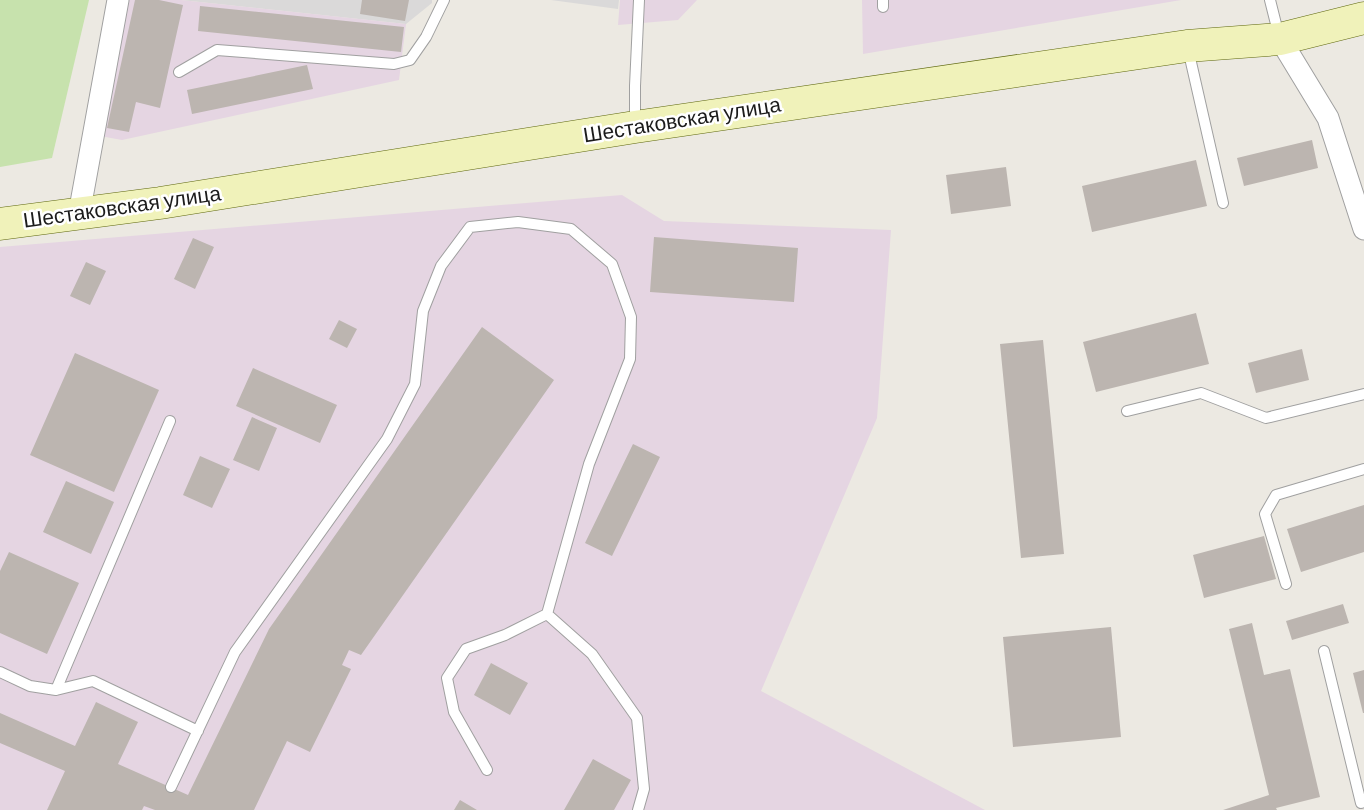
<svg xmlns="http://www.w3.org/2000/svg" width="1364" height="810" font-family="Barlow,sans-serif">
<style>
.residential{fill:#dad9d9}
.industrial{fill:#e5d5e2}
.grass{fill:#c7e2ad}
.building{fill:#bcb5b0}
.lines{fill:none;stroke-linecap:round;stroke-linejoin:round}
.service-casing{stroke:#a0a0a0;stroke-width:12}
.minor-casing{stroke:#a0a0a0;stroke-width:23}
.secondary-casing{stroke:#5e670f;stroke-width:33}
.service{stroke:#fff;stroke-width:10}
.minor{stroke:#fff;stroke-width:21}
.secondary{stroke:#f0f2ba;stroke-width:32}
.labels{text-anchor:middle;stroke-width:5;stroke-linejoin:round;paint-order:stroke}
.street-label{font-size:21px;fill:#1c1c1c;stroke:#fff}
</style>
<rect width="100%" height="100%" fill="#ece9e2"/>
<!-- residential -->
<path class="residential" d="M181 0H432V3L406 24Z
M551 0H619L618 9Z"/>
<!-- industrial -->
<path class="industrial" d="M127 0H181L406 24 399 80 122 140 100 136Z
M620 0H697L678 20 618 25Z
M862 0H1181L863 54Z
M622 195 664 221 891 230 877 418 761 691 985 810H0V247Z"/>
<!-- grass -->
<path class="grass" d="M0 0H89L52 158 0 167Z"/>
<!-- building -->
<path class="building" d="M135 0H159L183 5 160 108 136 102 129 132 107 128Z
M362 0H409L405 21 360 14Z
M200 6 404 27 401 52 198 31Z
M307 65 313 89 192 114 187 90Z
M1312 140 1318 168 1244 186 1237 158Z
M1196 160 1207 206 1092 232 1082 186Z
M1006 167 1011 206 951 214 946 175Z
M654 237 798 248 794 302 650 292Z
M193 238 214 247 195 289 174 279Z
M86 262 106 271 90 305 70 296Z
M1196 313 1209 364 1096 392 1083 342Z
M339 320 357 329 347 348 329 339Z
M482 327 554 380 361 655 349 650 342 665 351 669 310 752 287 741 254 810H155L144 806 142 810H47L65 771 0 743V713L75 746 96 702 138 722 118 764 188 795 269 629Z
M1043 340 1064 554 1021 558 1000 344Z
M1302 349 1309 380 1256 393 1248 363Z
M75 353 159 390 114 492 30 455Z
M253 368 337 405 320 443 236 406Z
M252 417 277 428 259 471 233 460Z
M633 444 660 457 612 556 585 543Z
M200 456 230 469 212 508 183 495Z
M66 481 114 502 91 554 43 532Z
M1364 505V552L1301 572 1287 529Z
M1264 536 1276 579 1204 598 1193 555Z
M9 552 79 583 47 654 0 633V571Z
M1343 604 1349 623 1292 640 1286 621Z
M1252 623 1264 675 1290 669 1320 797 1276 808 1277 810H1223L1269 795 1229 629Z
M1111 627 1121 737 1013 747 1003 637Z
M491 663 528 683 510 715 474 695Z
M1364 670V713H1363L1353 673Z
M593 759 631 780 614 810H564Z
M460 800 477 810H454Z"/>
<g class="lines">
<!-- service casing -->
<g class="service-casing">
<path id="service" d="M883 0V7
M1270 0 1279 36
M1188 49 1223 203
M179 72 217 50 394 64 410 60 426 37 444 0
M635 123V86L639 0
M1127 411 1201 393 1266 418 1364 394
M1286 584 1265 514 1276 495 1364 469
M547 614 592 654 637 718 644 789 638 810
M1324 651 1361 803 1364 802
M0 672 30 686 56 690 93 681 198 731
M56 690 170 421
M171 787 235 652 387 439 415 384 423 311 441 266 470 227 518 222 571 229 612 264 631 317 630 359 589 464 547 614 505 635 466 649 447 678 454 712 487 770"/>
</g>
<!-- minor casing -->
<g class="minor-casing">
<path id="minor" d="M1280 39 1328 118 1364 229
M79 214 118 0"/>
</g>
<!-- secondary casing -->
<g class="secondary-casing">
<path id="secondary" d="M0 224 160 203 635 127 1187 46 1280 39 1364 18"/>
</g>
<!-- service -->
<use href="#service" class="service"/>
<!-- minor -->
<use href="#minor" class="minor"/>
<!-- secondary -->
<use href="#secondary" class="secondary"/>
</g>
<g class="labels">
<!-- street labels -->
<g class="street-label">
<text transform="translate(682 120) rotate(-9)" y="7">Шестаковская улица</text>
<text transform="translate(122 207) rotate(-8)" y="7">Шестаковская улица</text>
</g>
</g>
</svg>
